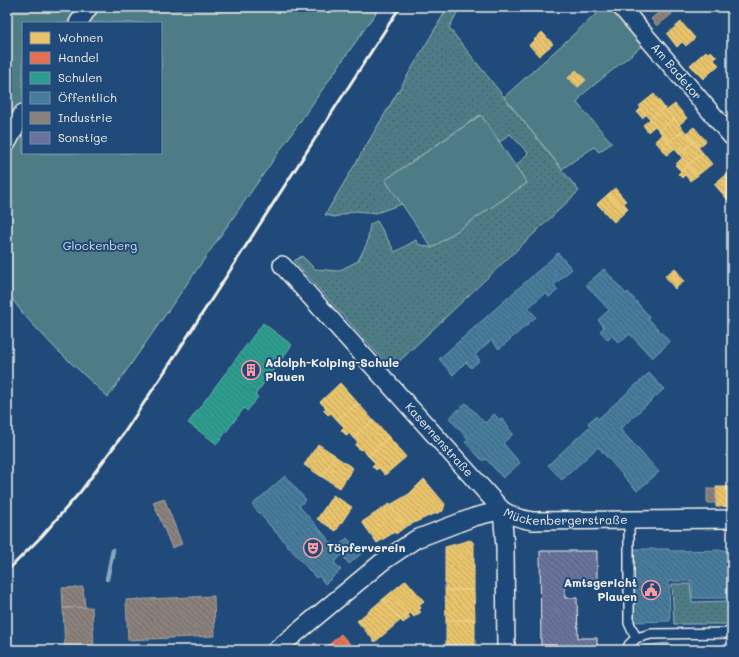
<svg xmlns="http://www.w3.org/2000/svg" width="739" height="657" font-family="Mali,sans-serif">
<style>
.grass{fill:url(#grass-dots);stroke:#a1b6b7}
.garden{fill:#4e7c86;stroke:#a1b6b7}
.homes{fill:url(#homes-back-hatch);stroke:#ecd290}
.shops{fill:url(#shops-back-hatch);stroke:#eb967e}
.schools{fill:url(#schools-back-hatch);stroke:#67b6aa}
.public{fill:url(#public-back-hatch);stroke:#7a9eb4}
.industry{fill:url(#industry-back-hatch);stroke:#aaa39c}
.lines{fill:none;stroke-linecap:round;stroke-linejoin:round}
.stream{stroke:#8aa7bd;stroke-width:4.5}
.building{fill:url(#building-back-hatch);stroke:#f4f1e8}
.lane-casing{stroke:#f4f1e8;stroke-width:12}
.street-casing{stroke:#f4f1e8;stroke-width:20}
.lane{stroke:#1f4a7a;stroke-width:9}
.street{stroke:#1f4a7a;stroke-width:17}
.rail{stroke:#f4f1e8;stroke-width:3}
.labels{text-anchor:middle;stroke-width:4;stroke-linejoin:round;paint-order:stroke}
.street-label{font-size:12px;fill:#f4f1e8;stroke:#1f4a7a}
.park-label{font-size:12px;fill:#dbdfd9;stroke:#1f4a7a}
.poi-label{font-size:12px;font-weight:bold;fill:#f4f1e8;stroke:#1f4a7a;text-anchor:start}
</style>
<defs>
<pattern id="grass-dots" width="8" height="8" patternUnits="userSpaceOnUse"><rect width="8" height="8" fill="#4e7c86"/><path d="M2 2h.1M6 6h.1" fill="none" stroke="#4c6266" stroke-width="1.8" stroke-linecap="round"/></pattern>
<pattern id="homes-back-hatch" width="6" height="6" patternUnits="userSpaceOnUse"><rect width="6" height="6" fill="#e9c46a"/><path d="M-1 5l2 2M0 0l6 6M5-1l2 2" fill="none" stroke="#c1a561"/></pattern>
<pattern id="shops-back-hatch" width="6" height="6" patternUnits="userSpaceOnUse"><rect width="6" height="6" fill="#e76f51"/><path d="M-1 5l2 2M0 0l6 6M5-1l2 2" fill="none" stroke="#b8634e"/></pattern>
<pattern id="schools-back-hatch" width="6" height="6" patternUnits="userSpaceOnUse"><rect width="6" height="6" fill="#2a9d8f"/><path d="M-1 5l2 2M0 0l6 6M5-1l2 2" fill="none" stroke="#357f75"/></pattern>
<pattern id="public-back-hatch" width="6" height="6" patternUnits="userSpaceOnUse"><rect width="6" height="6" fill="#457b9d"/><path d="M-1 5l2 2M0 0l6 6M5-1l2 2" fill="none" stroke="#476476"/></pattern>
<pattern id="industry-back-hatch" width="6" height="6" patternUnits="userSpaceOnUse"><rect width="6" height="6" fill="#8a817c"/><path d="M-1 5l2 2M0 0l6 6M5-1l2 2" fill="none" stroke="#706a66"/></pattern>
<pattern id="building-back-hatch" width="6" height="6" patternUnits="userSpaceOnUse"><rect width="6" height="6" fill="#69739e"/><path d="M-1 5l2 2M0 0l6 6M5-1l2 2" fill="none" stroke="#595e72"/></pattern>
</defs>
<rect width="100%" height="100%" fill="#1f4a7a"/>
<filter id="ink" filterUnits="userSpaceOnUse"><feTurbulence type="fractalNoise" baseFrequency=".025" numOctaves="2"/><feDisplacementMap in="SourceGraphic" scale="8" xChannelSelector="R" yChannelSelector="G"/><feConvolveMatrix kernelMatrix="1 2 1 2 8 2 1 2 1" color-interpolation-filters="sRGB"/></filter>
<g filter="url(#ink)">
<!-- grass -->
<path class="grass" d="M448 7H460L449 28 579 191 391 369 294 261 302 256 315 269 338 271 358 261 367 243 370 224 377 221 395 252 416 240 418 244 432 248 527 183 516 166 528 153 510 134 500 142 480 115 385 180 402 204 376 213 355 211 335 217 325 215Z
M672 584H690L692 602 730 601 729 584H732V624H674Z
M667 643 671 644 672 650H634L643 646Z"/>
<!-- garden -->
<path class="garden" d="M7 7H80L71 23H23V104L7 131Z
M93 7H380L108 397 56 349 24 315 7 292V158L23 125V153H161V23H83Z
M604 7H610L643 45 582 95 577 103 612 143 599 152 594 147 562 169 504 97Z
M481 115 527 183 432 248 385 180Z"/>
<!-- homes -->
<path class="homes" d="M681 22 695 38 686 46 682 42 677 47 667 34Z
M542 32 553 44 539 56 529 45Z
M706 51 708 53 711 51 717 57 714 60 719 65 703 79 690 65Z
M576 70 586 80 578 87 568 78Z
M654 94 664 107 650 119 639 106Z
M675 104 687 118 679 125 667 110Z
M664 107 674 119 659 131 650 119Z
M641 108 646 115 642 118 637 112Z
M650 119 655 126 648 132 643 125Z
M674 119 684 130 669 142 659 131Z
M694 127 706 141 698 148 686 133Z
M684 130 694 142 679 154 669 142Z
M663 134 669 142 662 149 655 141Z
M669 142 674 149 667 155 662 149Z
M694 142 703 153 688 165 679 154Z
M703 153 712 164 697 176 688 165Z
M682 158 688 165 681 171 675 165Z
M688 165 697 176 690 181 685 175 682 178 678 174Z
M730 171 732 174V196L728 200 714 184Z
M615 188 626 201 624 203 628 209 625 212 608 194Z
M608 194 625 212 614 222 597 204Z
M675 268 684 281 675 289 665 276Z
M340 383 358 403 337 420 331 413 328 415 323 410 326 408 320 402Z
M358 403 373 420 353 438 349 433 347 436 341 430 344 427 337 420Z
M373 420 389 437 368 456 362 449 360 450 355 445 358 443 353 438Z
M389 437 406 457 385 475 379 468 376 470 372 466 375 463 368 456Z
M318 444 335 455 322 477 304 465Z
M335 456 353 468 340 488 322 477Z
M424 479 445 504 443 511 429 516 405 527 390 505 409 494Z
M716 487H732V506L716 507Z
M333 495 352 507 336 531 317 519Z
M389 504 405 527 396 534 395 532 377 543 362 522Z
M470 540 473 542 474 547V590H445V547Z
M406 580 424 601 419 605 421 608 419 610 421 612 414 617 410 613 408 615 410 618 403 623 383 599Z
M445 590H474L475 620H446Z
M383 599 401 620 375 642 357 621Z
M446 620H475V650H446Z"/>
<!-- shops -->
<path class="shops" d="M341 634 355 650H323Z
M315 643 321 650H307Z"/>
<!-- schools -->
<path class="schools" d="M263 323 292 345 255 395 258 397 247 411 244 408 217 444 188 423Z"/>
<!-- public -->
<path class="public" d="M558 253 572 269 554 285 558 290 549 297 545 293 528 308 536 317 499 349 491 340 475 355 480 360 471 368 466 362 453 375 439 359Z
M604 269 626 294 628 292 649 316 648 318 670 342 652 358 630 334 619 343 612 336 608 340 600 331 604 327 598 320 609 310 586 285Z
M649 373 664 389 620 429 659 472 637 491 598 447 562 480 548 465 590 426 588 423 596 416 598 419Z
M466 403 485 423 494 414 500 420 502 419 509 427 508 428 513 434 503 443 520 463 503 478 486 459 483 461 465 442 468 439 449 418Z
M285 476 306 500 299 506 336 548 347 538 361 554 349 564 342 555 334 562 341 570 325 584 319 576 316 578 252 505Z
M633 549H669V551L732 550V581H727V598H692V581H669L670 621 634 622Z"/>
<!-- industry -->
<path class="industry" d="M665 7 672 14 657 26 651 19Z
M707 489H716V503H707Z
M164 498 182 544 172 548 153 502Z
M83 587 85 607 63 608 62 588Z
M214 596 215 636 128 640 126 600Z
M92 607 94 650H65L63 608Z"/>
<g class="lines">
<!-- stream -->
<path class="stream" d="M107 579 113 550"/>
</g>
<!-- building -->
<path class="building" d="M540 551H597V584L565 585V598H577L578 638H597V650H541Z"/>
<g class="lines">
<!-- lane casing -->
<g class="lane-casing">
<path id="lane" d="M629 520V623L636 638
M628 650 629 645 636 638 651 634 732 633"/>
</g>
<!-- street casing -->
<g class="street-casing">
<g id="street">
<path id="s1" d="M621 7 732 137"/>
<path d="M78 23 89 7"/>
<path d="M7 143 23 113"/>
<path id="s2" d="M282 265 502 510 505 547 506 650"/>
<path id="s3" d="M276 650 382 562 416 539 474 517 502 510C513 517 519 518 532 521L732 519"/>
</g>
</g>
<!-- lane -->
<use href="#lane" class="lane"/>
<!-- street -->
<use href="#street" class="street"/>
<!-- rail -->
<path class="rail" d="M7 571 42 536 81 491 124 433 171 362 400 7"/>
</g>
</g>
<!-- icons -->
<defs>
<g id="building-ring" transform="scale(1)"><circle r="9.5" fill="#1f4a7a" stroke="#ff9aa2" stroke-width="1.5"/><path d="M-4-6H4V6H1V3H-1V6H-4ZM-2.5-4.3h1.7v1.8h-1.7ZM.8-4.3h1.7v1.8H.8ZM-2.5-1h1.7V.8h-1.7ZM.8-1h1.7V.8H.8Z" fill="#ff9aa2"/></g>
<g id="theatre-ring" transform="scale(1)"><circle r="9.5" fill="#1f4a7a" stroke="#ff9aa2" stroke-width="1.5"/><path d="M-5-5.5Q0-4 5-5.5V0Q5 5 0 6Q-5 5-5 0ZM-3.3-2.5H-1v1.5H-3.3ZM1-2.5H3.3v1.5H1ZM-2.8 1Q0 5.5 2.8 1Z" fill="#ff9aa2"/></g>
<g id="civic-ring" transform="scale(1)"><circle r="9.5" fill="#1f4a7a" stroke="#ff9aa2" stroke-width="1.5"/><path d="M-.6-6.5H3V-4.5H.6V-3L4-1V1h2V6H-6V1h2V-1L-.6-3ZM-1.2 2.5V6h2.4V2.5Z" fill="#ff9aa2"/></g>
</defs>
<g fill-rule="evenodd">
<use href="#building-ring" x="251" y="370"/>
<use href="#theatre-ring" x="313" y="548"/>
<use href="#civic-ring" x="651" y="590"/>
</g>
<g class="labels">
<!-- street labels -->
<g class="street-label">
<text dy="4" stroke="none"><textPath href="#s1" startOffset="85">Am Badetor</textPath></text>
<text dy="4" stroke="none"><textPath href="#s2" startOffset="235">Kasernenstraße</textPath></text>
<text dy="4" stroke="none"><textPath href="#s3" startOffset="335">Mückenbergerstraße</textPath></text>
</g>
<!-- park labels -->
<g class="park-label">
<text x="100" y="250">Glockenberg</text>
</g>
<!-- poi labels -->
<g class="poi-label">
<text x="265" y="367">Adolph-Kolping-Schule<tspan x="265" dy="14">Plauen</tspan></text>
<text x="327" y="552">Töpferverein</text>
<text x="637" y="587" text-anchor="end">Amtsgericht<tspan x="637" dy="14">Plauen</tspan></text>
</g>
</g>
<!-- margin -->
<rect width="739" height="657" fill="none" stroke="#1f4a7a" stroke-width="24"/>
<rect x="12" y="12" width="715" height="633" fill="none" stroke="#f4f1e8" stroke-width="1.5" filter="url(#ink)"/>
<!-- legend -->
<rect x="22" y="22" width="140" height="132" fill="#1f4a7a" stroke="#748da6"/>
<rect x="30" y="32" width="20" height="12" fill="#e9c46a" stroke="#748da6"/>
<text x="58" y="42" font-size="12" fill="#f4f1e8">Wohnen</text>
<rect x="30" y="52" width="20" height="12" fill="#e76f51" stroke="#748da6"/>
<text x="58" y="62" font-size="12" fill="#f4f1e8">Handel</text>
<rect x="30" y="72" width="20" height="12" fill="#2a9d8f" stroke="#748da6"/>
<text x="58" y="82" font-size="12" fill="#f4f1e8">Schulen</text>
<rect x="30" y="92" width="20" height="12" fill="#457b9d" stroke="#748da6"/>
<text x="58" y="102" font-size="12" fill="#f4f1e8">Öffentlich</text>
<rect x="30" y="112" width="20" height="12" fill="#8a817c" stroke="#748da6"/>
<text x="58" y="122" font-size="12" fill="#f4f1e8">Industrie</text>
<rect x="30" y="132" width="20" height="12" fill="#69739e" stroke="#748da6"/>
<text x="58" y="142" font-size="12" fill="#f4f1e8">Sonstige</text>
</svg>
